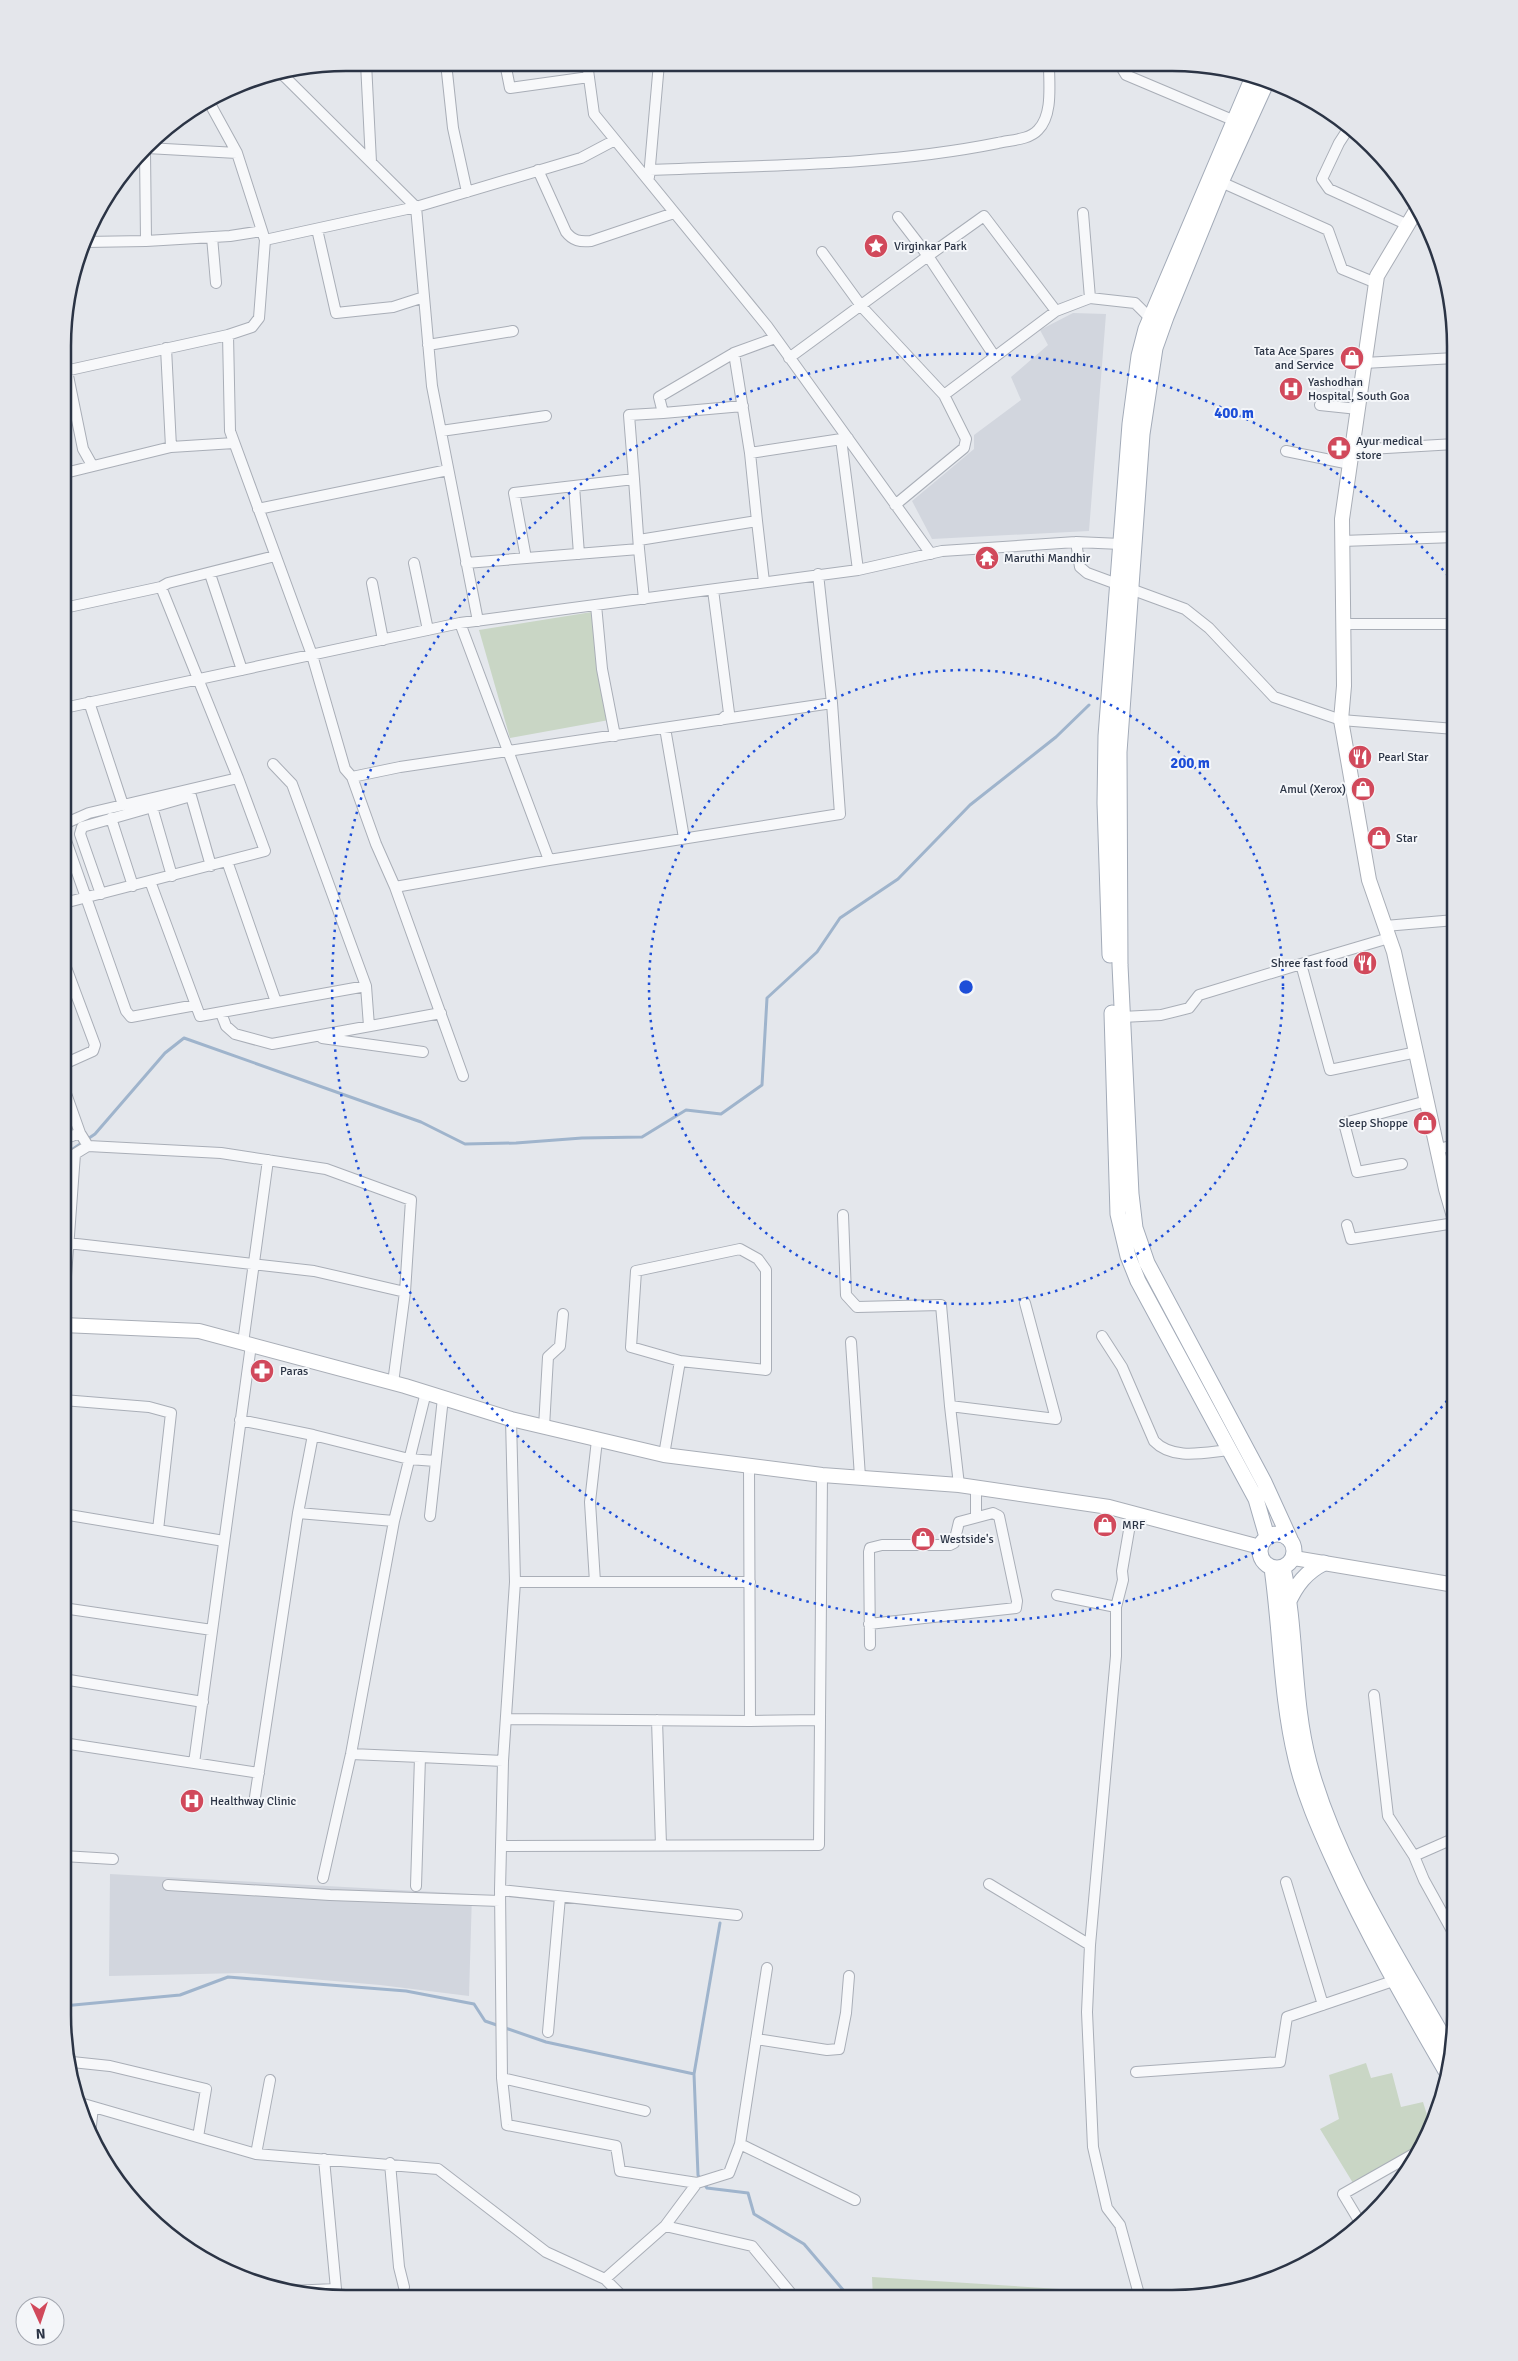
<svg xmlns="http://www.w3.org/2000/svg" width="1518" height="2361" font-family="Signika,sans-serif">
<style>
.built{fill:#d2d6de}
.green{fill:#c9d6c5}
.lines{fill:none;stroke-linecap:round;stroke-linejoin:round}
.stream{stroke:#9fb4cc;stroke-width:3}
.street-casing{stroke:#a9aeb7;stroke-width:12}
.secondary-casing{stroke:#a9aeb7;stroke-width:16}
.primary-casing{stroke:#a3abb8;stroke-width:17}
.street{stroke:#f7f8fa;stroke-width:10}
.secondary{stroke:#fff;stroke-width:14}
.primary{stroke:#fff;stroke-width:15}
.ring{fill:none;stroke:#1d4ed8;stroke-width:2.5;stroke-dasharray:2.5 5}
.labels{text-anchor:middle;stroke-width:4;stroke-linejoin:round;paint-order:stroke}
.poi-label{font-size:12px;fill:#2b3445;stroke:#f4f6f9;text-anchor:start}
.rim{fill:none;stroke:#2b3445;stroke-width:2.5}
.centre{fill:#1d4ed8;stroke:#f4f6f9;stroke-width:2.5}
.ring-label{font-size:15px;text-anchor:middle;font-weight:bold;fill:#1d4ed8;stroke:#f4f6f9;stroke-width:4;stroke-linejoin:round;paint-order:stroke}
</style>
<rect width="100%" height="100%" fill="#e4e7ec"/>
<!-- built -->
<path class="built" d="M1073 313 1106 314 1089 531 932 539 912 501 974 449V435L1021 400 1011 377 1048 345 1040 330Z
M110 1874 472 1894 469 1996 380 1985 243 1973 109 1976Z"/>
<!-- green -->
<path class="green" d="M592 612 609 720 510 738 479 630Z
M1366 2063 1371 2078 1392 2073 1401 2107 1423 2102 1431 2128 1421 2146 1353 2183 1320 2129 1339 2119 1329 2075Z
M872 2277 1106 2292 1108 2298H873Z"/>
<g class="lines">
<!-- stream -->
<path class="stream" d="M64 1155 95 1134 165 1053 184 1038 421 1122 465 1144 516 1143 582 1138 642 1137 686 1110 721 1114 762 1085 767 998 817 952 840 918 898 879 970 805 1056 737 1089 705
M63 2006 180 1995 228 1977 406 1991 474 2004 485 2021 546 2042 694 2074
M700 2179 698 2175 694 2074 720 1923
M704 2184 707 2188 748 2193 754 2214 804 2244 850 2298"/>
<!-- street casing -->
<g class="street-casing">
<path id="street" d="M366 63 371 162
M446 63 453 128 467 192
M505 63 510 88 589 77
M587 63 594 114 767 326 931 554
M1120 65 1126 75 1235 121
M283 75 416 207 432 386 478 621
M209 102 237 153
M1350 126 1339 143 1322 179 1329 189 1408 225
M145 151 146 241 230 236 262 231
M538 170 566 232C573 241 580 242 591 241L674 213
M650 170C766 165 884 166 998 143 1010 140 1029 140 1038 130 1053 115 1049 85 1049 65
M649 177 659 63
M1221 182 1328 230 1342 269 1376 283
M1083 213 1090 298 1135 303 1150 318
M317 229 336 313 393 307 424 297
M212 237 216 283
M265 240 416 207 581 158 615 140
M85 242 146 241
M822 252 862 307 944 395
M1056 311 1090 298
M228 335 230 431 312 655 345 769 352 777 376 844 395 887
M428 345 513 331
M166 348 171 447
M734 353 659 397 663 413 743 406
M789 358 928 256 898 217
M65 361 83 449 92 465
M1364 363 1455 358
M65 371 228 335 252 327 259 318 265 240 237 153 147 148
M1320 405 1358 409
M441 431 546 416
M841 439 858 570
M1352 450 1455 444
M1286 451 1350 464
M750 453 734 353 775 338
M65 473 171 447 234 443
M634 479 629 415 663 413
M574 486 579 554
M895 505 964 448 966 439 944 395 1056 311 984 216 928 256 995 357
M258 509 448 470
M757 521 750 453 848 438
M639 540 757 521 764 582
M1342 541 1455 537
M1076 542 1080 567 1087 573 1185 609 1209 628 1274 697 1341 720 1455 729
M526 558 514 493 634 479 639 549
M414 563 428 630
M466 563 639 549 644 599
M210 574 242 670
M372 583 383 640
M161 587 238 778
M713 590 729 713 721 720
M596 605 602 669 615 736
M64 608 161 587 168 583 275 556
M460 623 549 860
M1343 624H1455
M89 702 123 805
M64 708 460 623 858 570 942 551 1076 542 1121 544
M665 728 684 838
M273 764 292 784 366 986 369 1026
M352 777 400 767 832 703
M152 807 172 876
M111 818 133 886
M64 835 126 1011 131 1017 196 1005
M227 861 276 1002
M150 881 200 1016 366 986
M101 894 80 834 82 827 191 796 211 866
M64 903 265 851 238 778 89 813 64 824
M1385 926 1455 920
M1389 938 1301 964 1330 1070 1417 1052
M221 1013 226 1026 235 1034 272 1044 441 1013
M1122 1017 1161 1015 1189 1008 1199 995 1301 964
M322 1038 423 1052
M64 1064 93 1051 95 1045 64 962
M463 1076 395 887 549 860 840 814 832 703 818 574
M64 1088 80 1133
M88 1146 221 1153 326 1169 411 1200 405 1292 393 1383
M1438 1149 1455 1145
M1402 1164 1357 1172 1344 1123 1427 1101
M843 1215 846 1295 857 1307 941 1305 950 1406 959 1485
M1347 1225 1351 1239 1455 1223
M68 1243 314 1271 405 1292
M740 1249 758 1259 766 1270V1370L680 1361 631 1347 636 1271Z
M64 1303 75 1154 88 1146 80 1133 64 1139
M1102 1336 1122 1367 1154 1441C1173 1461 1206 1452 1230 1450
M851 1342 860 1477
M243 1343 268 1160
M63 1400 149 1407 171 1413 158 1530
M950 1406 1056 1419 1025 1303
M511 1419 515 1582
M240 1420 313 1435
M544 1427 548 1357 560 1346 563 1314
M664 1455 680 1361
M749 1466 750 1721
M298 1513 313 1435 409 1459 435 1461
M1132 1513 1122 1571 1123 1580 1116 1607V1656L1090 1945 1087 2012 1093 2147 1107 2208 1120 2225 1140 2298
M63 1514 224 1541
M430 1516 443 1398
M976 1516V1487
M595 1582 590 1502 597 1440
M1057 1595 1116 1607
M63 1608 212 1630
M869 1624 1016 1608 1017 1601 999 1516 993 1513 959 1522 954 1543 950 1545H882L870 1548 869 1552 870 1645
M63 1679 203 1702
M1374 1695 1388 1816 1414 1856
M506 1719 750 1721 820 1720 822 1475
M657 1720 661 1845
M63 1743 259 1773
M351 1754 420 1757 416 1886
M420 1757 503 1761 500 1890 737 1915
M503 1761 515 1582H750
M194 1763 251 1345
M255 1797 298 1513 394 1521
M501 1846 819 1845 820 1720
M63 1856 113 1859
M323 1878 351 1754 394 1521 426 1392
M1286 1882 1323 2005
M989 1884 1090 1945
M168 1885 330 1895 500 1901
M500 1890 502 2078 507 2125 616 2146 620 2171 697 2183
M1455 1936 1424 1880 1414 1856 1455 1838
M548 2032 560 1897
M756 2039 827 2050 839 2049 846 2013 849 1976
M72 2062 110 2066 206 2089 198 2137
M1136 2072 1280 2062 1287 2017 1393 1981
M502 2078 645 2111
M80 2103 256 2154 438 2169 546 2252 605 2279 623 2297
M90 2134 93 2107
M740 2144 767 1968
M256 2154 270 2080
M324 2159 336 2289
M390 2163 399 2267 404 2287
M1361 2224 1343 2194 1417 2152
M665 2226 752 2246 794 2297
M605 2279 665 2226 697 2183 729 2173 740 2144 855 2200
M289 2291 336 2289 337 2296"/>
</g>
<!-- secondary casing -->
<g class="secondary-casing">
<path id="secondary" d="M1417 209 1377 276 1342 519 1344 686 1341 720 1369 880 1394 952 1446 1189 1455 1220
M63 1325 199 1331 405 1386 511 1419 664 1455 822 1475 959 1485 1109 1507 1260 1547
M1294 1558 1455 1585"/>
</g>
<!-- primary casing -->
<g class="primary-casing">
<path id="primary" d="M1267 81 1221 182 1166 317 1155 348 1142 434 1119 752 1120 965 1131 1194 1135 1228 1147 1263 1264 1482 1290 1539
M1110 955 1105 803 1106 736 1130 424 1139 356 1146 329 1253 77
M1112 1013 1118 1214 1128 1256 1138 1281 1256 1499 1267 1537
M1260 1551a17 17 0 1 1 34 0a17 17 0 1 1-34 0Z
M1272 1568C1281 1631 1281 1697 1296 1759 1304 1794 1319 1828 1334 1861 1367 1934 1406 2002 1446 2071
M1283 1568C1297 1632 1292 1699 1309 1763 1337 1866 1399 1958 1451 2051
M1288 1603C1296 1585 1306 1572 1324 1563"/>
</g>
<!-- street -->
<use href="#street" class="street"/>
<!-- secondary -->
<use href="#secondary" class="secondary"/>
<!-- primary -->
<use href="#primary" class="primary"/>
</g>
<!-- distance rings -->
<g class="ring">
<circle cx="966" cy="987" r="317"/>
<path d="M1452 1395A634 634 0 1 1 1455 584"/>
</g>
<!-- icons -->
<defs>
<g id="sight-disc" transform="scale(1.25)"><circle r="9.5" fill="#d1495b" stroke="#f4f6f9"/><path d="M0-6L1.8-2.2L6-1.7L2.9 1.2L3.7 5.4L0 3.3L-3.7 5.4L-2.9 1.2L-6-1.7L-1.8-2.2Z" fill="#fff"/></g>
<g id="shop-disc" transform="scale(1.25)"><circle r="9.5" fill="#d1495b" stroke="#f4f6f9"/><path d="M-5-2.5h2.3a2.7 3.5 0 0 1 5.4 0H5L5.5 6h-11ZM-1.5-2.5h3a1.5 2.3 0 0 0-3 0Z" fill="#fff"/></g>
<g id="hospital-disc" transform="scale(1.25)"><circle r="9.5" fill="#d1495b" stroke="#f4f6f9"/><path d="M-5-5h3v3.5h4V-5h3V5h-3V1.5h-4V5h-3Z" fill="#fff"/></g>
<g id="pharmacy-disc" transform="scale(1.25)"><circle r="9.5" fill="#d1495b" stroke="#f4f6f9"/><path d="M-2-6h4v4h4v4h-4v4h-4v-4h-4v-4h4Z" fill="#fff"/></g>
<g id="temple-disc" transform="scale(1.25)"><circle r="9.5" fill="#d1495b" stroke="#f4f6f9"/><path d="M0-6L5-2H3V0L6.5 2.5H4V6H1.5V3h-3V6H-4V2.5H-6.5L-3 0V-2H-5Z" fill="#fff"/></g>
<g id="restaurant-disc" transform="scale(1.25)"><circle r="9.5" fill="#d1495b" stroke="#f4f6f9"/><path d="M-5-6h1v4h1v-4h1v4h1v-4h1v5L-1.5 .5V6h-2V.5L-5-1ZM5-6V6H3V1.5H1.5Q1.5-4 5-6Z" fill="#fff"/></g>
</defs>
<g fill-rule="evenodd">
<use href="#sight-disc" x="876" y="246"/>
<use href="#shop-disc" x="1352" y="358"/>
<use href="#hospital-disc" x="1291" y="389"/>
<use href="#pharmacy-disc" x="1339" y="448"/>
<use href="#temple-disc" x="987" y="558"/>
<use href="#restaurant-disc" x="1360" y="757"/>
<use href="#shop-disc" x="1363" y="789"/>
<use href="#shop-disc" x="1379" y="838"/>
<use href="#restaurant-disc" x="1365" y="963"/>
<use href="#shop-disc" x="1425" y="1123"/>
<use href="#pharmacy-disc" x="262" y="1371"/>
<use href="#shop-disc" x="1105" y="1525"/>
<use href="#shop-disc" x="923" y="1539"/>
<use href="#hospital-disc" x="192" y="1801"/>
</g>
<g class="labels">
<!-- poi labels -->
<g class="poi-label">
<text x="894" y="250">Virginkar Park</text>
<text x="1334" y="355" text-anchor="end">Tata Ace Spares<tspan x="1334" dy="14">and Service</tspan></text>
<text x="1308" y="386">Yashodhan<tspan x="1308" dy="14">Hospital, South Goa</tspan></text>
<text x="1356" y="445">Ayur medical<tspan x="1356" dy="14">store</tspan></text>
<text x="1004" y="562">Maruthi Mandhir</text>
<text x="1378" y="761">Pearl Star</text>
<text x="1346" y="793" text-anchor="end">Amul (Xerox)</text>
<text x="1396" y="842">Star</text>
<text x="1348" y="967" text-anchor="end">Shree fast food</text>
<text x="1408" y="1127" text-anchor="end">Sleep Shoppe</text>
<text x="280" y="1375">Paras</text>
<text x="1122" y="1529">MRF</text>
<text x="940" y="1543">Westside's</text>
<text x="210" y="1805">Healthway Clinic</text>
</g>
</g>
<!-- crop -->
<path d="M0 0H1518V2361H0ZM346 71H1172A275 275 0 0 1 1447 346V2015A275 275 0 0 1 1172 2290H346A275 275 0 0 1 71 2015V346A275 275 0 0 1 346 71Z" fill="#e4e6eb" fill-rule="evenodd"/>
<path class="rim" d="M346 71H1172A275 275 0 0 1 1447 346V2015A275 275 0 0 1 1172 2290H346A275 275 0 0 1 71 2015V346A275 275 0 0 1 346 71Z"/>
<circle cx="966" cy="987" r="8" class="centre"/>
<g class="ring-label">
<text x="1234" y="418">400 m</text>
<text x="1190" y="768">200 m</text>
</g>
<!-- north arrow -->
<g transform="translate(40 2321) rotate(177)"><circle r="24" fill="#f4f6f9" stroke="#a4a8b1"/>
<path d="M0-4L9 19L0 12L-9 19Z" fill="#d1495b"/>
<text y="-8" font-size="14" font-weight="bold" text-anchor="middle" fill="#2b3445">N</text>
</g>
</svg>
